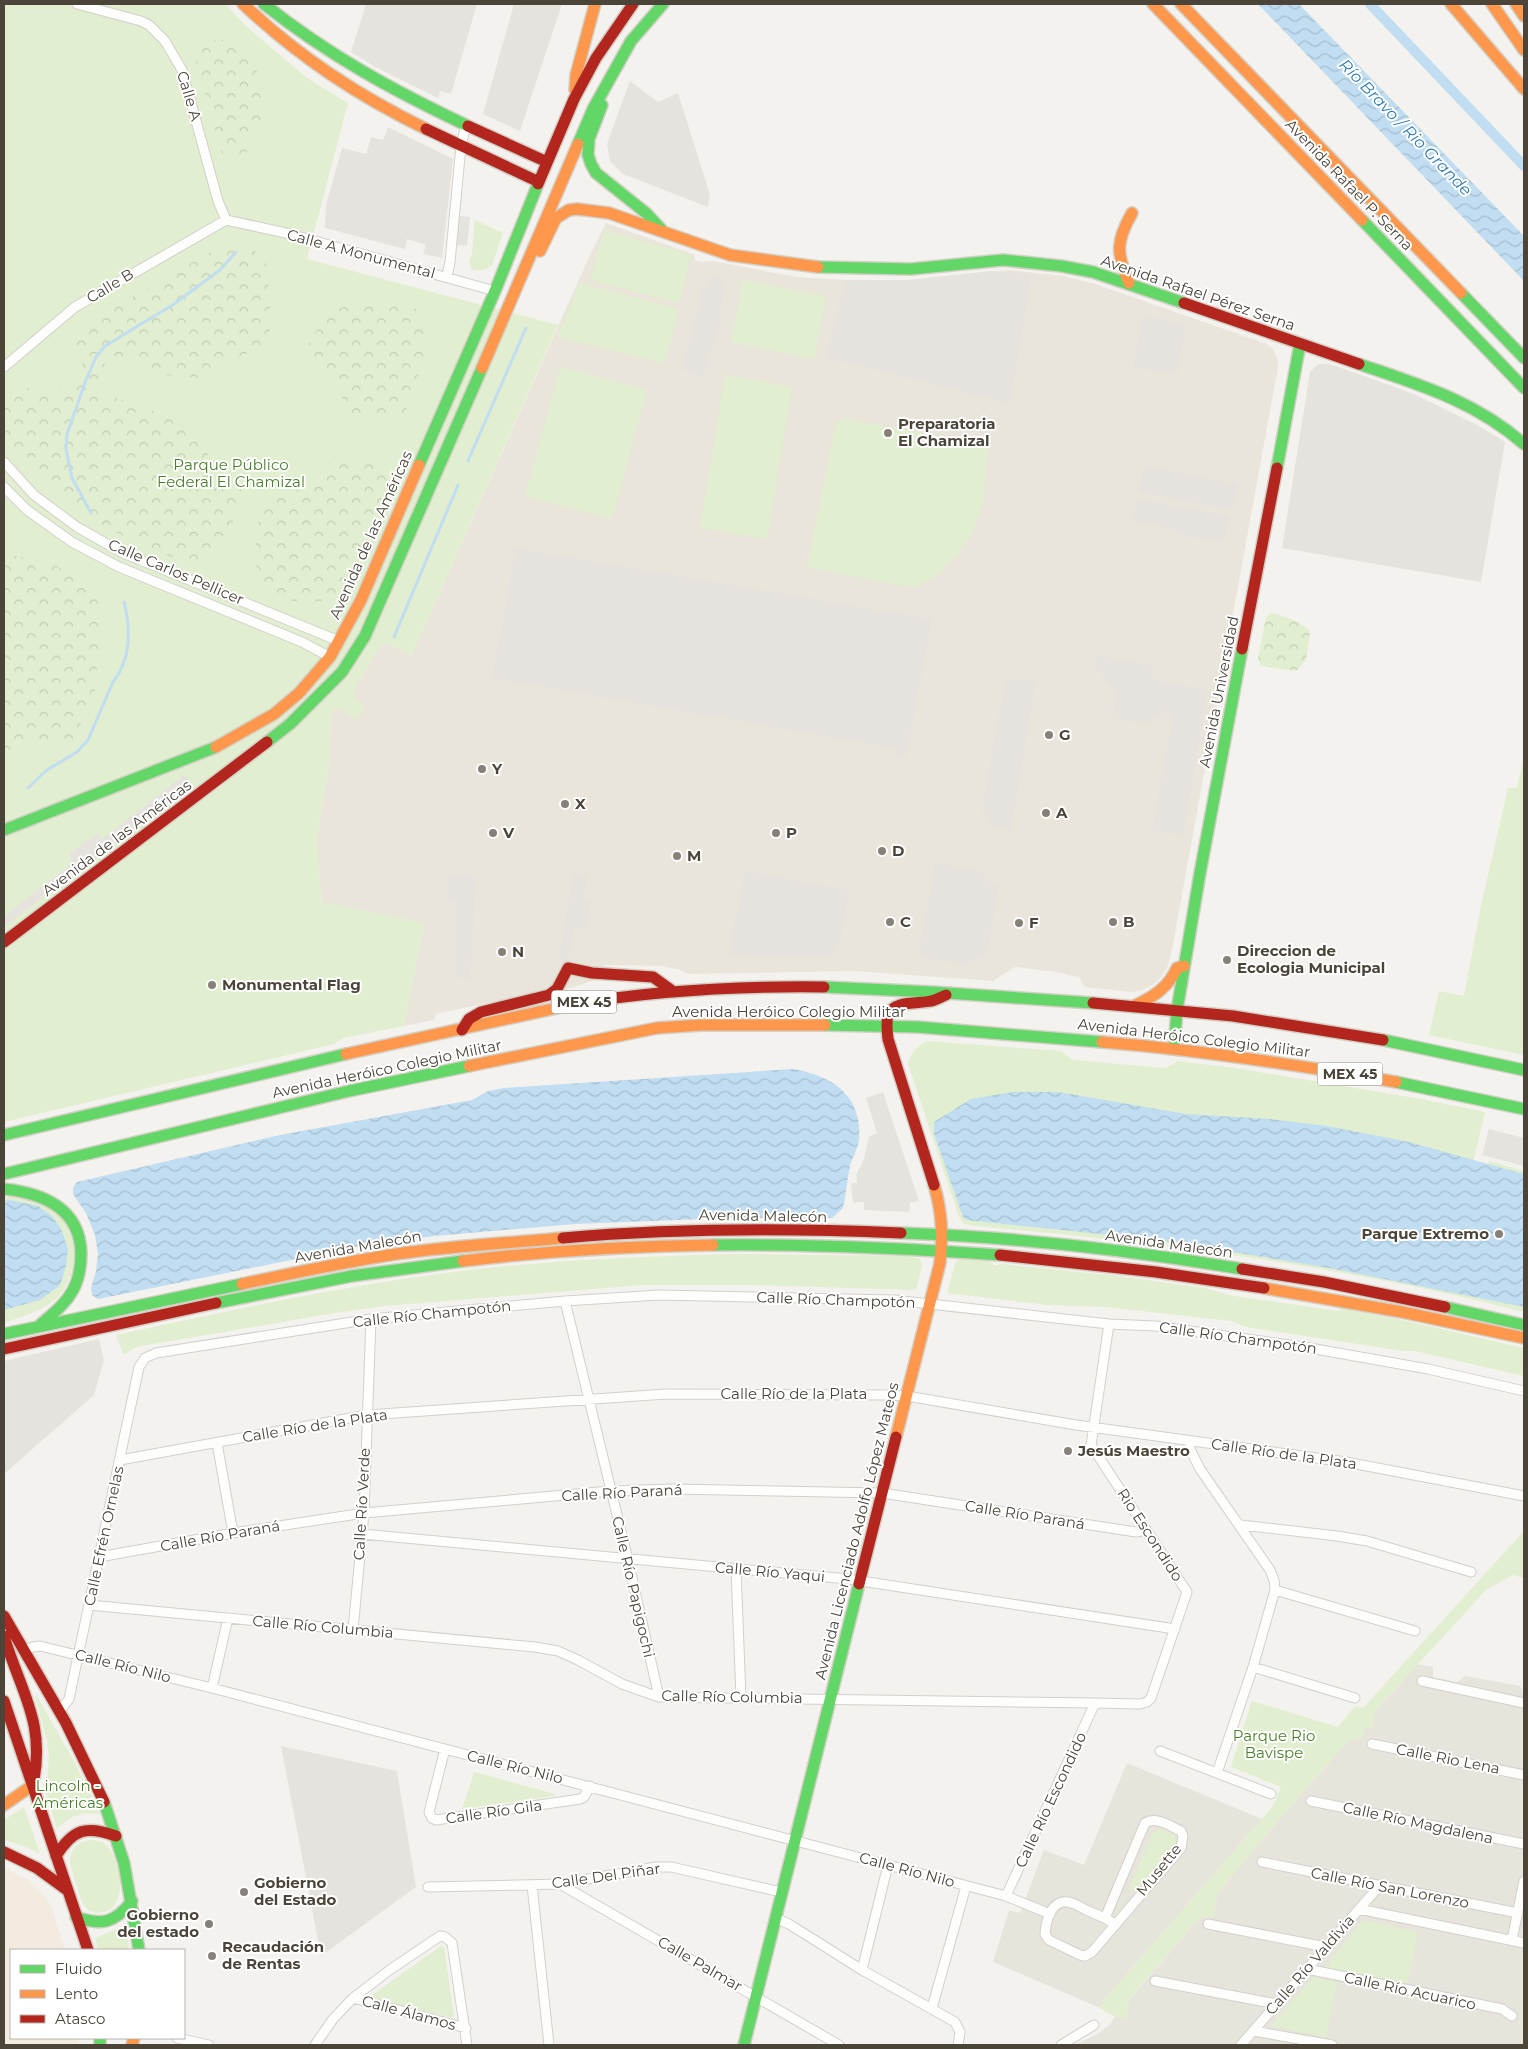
<svg xmlns="http://www.w3.org/2000/svg" width="1528" height="2049" font-family="Montserrat,sans-serif">
<style>
.residential{fill:#e7e4dc}
.commercial{fill:#f3ebdf}
.industrial{fill:#e6e2de}
.education{fill:#eae5da}
.green{fill:#e1eecf}
.forest{fill:url(#forest-crowns)}
.parking{fill:#e6e3df}
.water{fill:url(#water-waves)}
.lines{fill:none;stroke-linecap:round;stroke-linejoin:round}
.stream{stroke:#c0ddf1;stroke-width:3}
.canal{stroke:#c0ddf1;stroke-width:10}
.street-casing{stroke:#d2d0cb;stroke-width:11}
.fast-casing{stroke:#d3cfc5;stroke-width:14}
.slow-casing{stroke:#d3cfc5;stroke-width:14}
.jam-casing{stroke:#d3cfc5;stroke-width:14}
.street{stroke:#fdfdfc;stroke-width:9}
.fast{stroke:#63d668;stroke-width:11}
.slow{stroke:#ff974d;stroke-width:11}
.jam{stroke:#b3261e;stroke-width:11}
.poi-dot{fill:#868178;stroke:#fff;stroke-width:2}
.labels{text-anchor:middle;stroke-width:4;stroke-linejoin:round;paint-order:stroke}
.shield{fill:#fff;stroke:#817c74;stroke-width:1}
.shield-label{font-size:14px;font-weight:bold;fill:#4b4439}
.street-label{font-size:15px;fill:#4b4439;stroke:#fff}
.poi-label{font-size:15px;font-weight:bold;fill:#4b4439;stroke:#fff;text-anchor:start}
.park-label{font-size:15px;fill:#4a7f2a;stroke:#fff}
.water-label{font-size:16px;font-style:italic;fill:#2e7ab2;stroke:#fff}
</style>
<defs>
<pattern id="forest-crowns" width="20" height="18" patternUnits="userSpaceOnUse" patternTransform="scale(1.25)"><rect width="20" height="18" fill="#e1eecf"/><path d="M2 6a3 3 0 1 1 6 0M12 15a3 3 0 1 1 6 0" fill="none" stroke="#c3cdb2"/></pattern>
<pattern id="water-waves" width="16" height="10" patternUnits="userSpaceOnUse" patternTransform="scale(1.25)"><rect width="16" height="10" fill="#c0ddf1"/><path d="M0 5q4-4 8 0t8 0" fill="none" stroke="#a6bfcf"/></pattern>
</defs>
<rect width="100%" height="100%" fill="#f4f2ee"/>
<!-- residential -->
<path class="residential" d="M1418 1664 1433 1667V1677L1457 1682 1465 1676 1520 1686 1524 1694V2045H1075L1099 2033 1109 2025 1115 2017 1126 2019 1129 2000 1200 1917 1213 1918 1218 1892 1301 1794 1349 1740 1362 1738 1365 1727 1372 1728 1375 1711Z
M1127 1763 1262 1819 1098 2007 993 1962 1009 1910 1020 1913 1044 1850 1084 1865Z"/>
<!-- commercial -->
<path class="commercial" d="M4 1868 27 1879 41 1892 51 1905 65 1950H11V2038H79L78 2045H4Z"/>
<!-- industrial -->
<path class="industrial" d="M1318 364H1330L1414 394 1477 425 1505 442 1481 582 1282 548 1310 372Z"/>
<!-- education -->
<path class="education" d="M606 223 695 255 694 260 701 262 712 261 797 277 846 280H909L1010 270 1063 276 1092 283 1267 344 1273 349 1278 360V367L1171 955 1167 968 1161 977 1154 984 1140 991 1130 992 1085 987 1079 977 1067 975 1064 973 1015 967 993 981 854 971 688 974 677 969 661 966 604 965 602 978 564 990 556 995 547 990 436 1014 434 1020 404 1026 424 923 322 903 316 842 328 769 332 711 337 708H342L356 720 353 692 355 688 383 642 412 655 589 257Z"/>
<!-- green -->
<path class="green" d="M4 4H225L245 25 307 78 348 103 307 259 558 325 412 655 383 642 355 688 354 697 365 707 356 720C348 714 342 705 332 711L328 769 316 842 322 902 424 923 404 1026 343 1038 334 1044 4 1122Z
M475 220 503 233 492 265C487 270 479 271 472 270L469 261 472 254Z
M604 230 691 255 679 303 590 280Z
M743 280 826 296 814 359 731 342Z
M580 283 679 309 665 363 557 337Z
M560 367 647 390 612 519 525 496Z
M725 375 792 387 767 539 700 528Z
M846 419 988 445 983 504 971 536 958 554 937 575 915 588 807 567 835 426 839 421Z
M1524 756V1055L1429 1035 1439 991 1464 996 1481 906 1508 788H1517Z
M927 1041 1061 1051 1073 1060 1166 1068 1178 1061 1241 1069 1421 1099 1485 1112 1472 1168 1486 1171 1489 1161 1524 1171V1312C1344 1266 1159 1242 975 1226L964 1224 959 1217 908 1064C911 1052 916 1047 927 1041Z
M12 1197C28 1200 46 1204 58 1215 81 1238 78 1277 56 1299 43 1311 20 1317 4 1323V1198Z
M738 1254 908 1256 920 1259 922 1265 916 1290 752 1285H643L384 1306 335 1313 136 1347 124 1355 116 1335C233 1310 350 1284 469 1270 559 1260 648 1256 738 1254Z
M977 1259 989 1261 995 1266 1002 1264 1118 1276 1205 1288 1228 1295 1338 1311 1344 1309 1402 1320 1524 1348V1376L1415 1351H1404L1246 1327 1231 1321 1106 1307 1048 1305 947 1293 955 1264 958 1260Z
M1524 1531V1578L1513 1575 1486 1590 1375 1711 1372 1728 1365 1727 1362 1738 1349 1740 1301 1794 1218 1892 1213 1918 1200 1917 1129 1999 1126 2019 1115 2017 1098 2007 1273 1806 1281 1787 1231 1767 1252 1701 1338 1727 1355 1706 1363 1708Z
M35 1696H37L75 1763 99 1814C81 1811 69 1816 57 1829L46 1793 49 1755 47 1741Z
M474 1772 555 1794 554 1796 462 1809Z
M24 1807 40 1854 26 1847 4 1840V1820Z
M1160 1829 1175 1836 1177 1843 1134 1891 1129 1888 1153 1833Z
M89 1840C96 1840 102 1841 107 1846 120 1858 128 1903 107 1911 100 1914 91 1913 86 1908 81 1902 79 1893 77 1886 70 1866 62 1847 89 1840Z
M1363 1920 1418 1932 1407 1985 1325 1968Z
M127 1925 129 1950H98L95 1938Z
M441 1946 444 1947 454 2016 452 2018 372 1998V1995Z
M1313 1977 1337 1982 1326 2037 1271 2026Z"/>
<!-- forest -->
<path class="forest" d="M236 39 258 73 264 90V118L251 134 246 154 236 159 222 154 193 49 206 41Z
M241 244 255 251 266 263 270 299V342L262 351C239 353 223 363 207 379L163 375 115 356C102 362 100 374 96 387L99 392 197 426 202 430V438L206 451 214 465 227 477 240 485 242 491 230 531 214 541 209 555 199 562 189 565 105 528 52 488 4 436V400L21 386 44 394 65 388 76 382 85 357 82 351 75 348V337L80 327 223 245Z
M377 303 409 305 416 309 425 321 426 349 409 405 400 417 350 413C342 404 342 392 335 382 328 372 316 364 306 356V349L329 309Z
M338 456C359 459 379 461 392 480L345 592C325 602 311 605 288 600 283 598 274 598 270 595 246 578 258 525 262 502L265 496C293 494 320 486 331 459Z
M4 553 57 566 103 597 95 691 74 739 44 741 4 751Z
M1271 613C1284 616 1302 621 1310 632L1306 660 1296 671 1261 666 1258 658 1266 617Z"/>
<!-- parking -->
<path class="parking" d="M366 4H477L451 94 440 91 438 98 377 68 351 52Z
M514 4H562L520 131 483 114Z
M630 81 658 102 678 93 710 195 708 207 623 174 610 161 607 144Z
M388 127 453 159 442 258 423 254 426 245 407 239 405 249 325 228 326 205 342 148 366 154 371 137 383 140Z
M459 216 470 217 467 246 455 245Z
M991 271 1032 274 1010 404 826 357 846 280H909Z
M710 277 725 279 719 326 708 366 701 379 682 369 702 290Z
M1142 316 1186 324 1177 375 1133 367Z
M1144 466 1238 484 1233 510 1139 492Z
M1138 499 1229 516 1224 542 1181 535 1173 529 1132 521Z
M516 548 932 619 906 758 897 756 898 749 492 678Z
M1097 655 1154 666 1151 679 1208 690 1183 835 1152 831 1173 713 1163 711 1146 724 1112 718 1116 692 1095 667Z
M1005 680H1036L1011 830 987 825 988 813 981 815Z
M185 774 191 784 4 927V916L71 864 70 853 99 832 101 840Z
M935 862 980 871 990 883 999 885 987 954 965 964 918 957Z
M745 871 849 890 839 949 827 957 728 955Z
M574 873 588 876 584 897 592 899 586 930 575 928 568 961 558 959Z
M448 874 476 877 470 980 455 977V902L447 901Z
M883 1092 919 1201 910 1203 909 1212 864 1210V1202L853 1203 851 1183H857L856 1175 864 1159 869 1137 877 1133 866 1098Z
M1489 1129 1524 1138V1166L1482 1155Z
M99 1339 104 1360 94 1395 4 1474V1361Z
M281 1746 397 1771 416 1887 321 1956Z"/>
<!-- water -->
<path class="water" d="M1258 4H1299L1524 236V281Z
M793 1069C833 1076 863 1096 859 1140 858 1149 852 1157 850 1166 847 1180 846 1194 843 1208L832 1218H729L575 1224 435 1236 360 1246 98 1299 92 1295 91 1288 96 1271 98 1254 95 1235 86 1213 73 1194V1188L77 1182 280 1135 472 1100 488 1091 504 1088Z
M1013 1092H1058L1186 1114 1269 1119 1327 1126 1409 1142 1524 1174V1307L1329 1268 1159 1240 966 1220 963 1217 934 1134V1122L971 1099Z
M11 1200 38 1206 53 1217 62 1231 68 1249 66 1266 60 1285 40 1300 4 1310V1201Z"/>
<g class="lines">
<!-- stream -->
<path class="stream" d="M468 461 526 328
M91 513 72 478 66 449 67 434 86 380 96 357 105 346 174 304 220 270 236 252
M394 637 458 485
M28 788 47 770 77 752 88 740 113 682C131 660 131 629 124 602"/>
<!-- canal -->
<path class="canal" d="M1370 4 1524 166"/>
<!-- street casing -->
<g class="street-casing">
<path id="street" d="M77 4 141 21 149 25 165 41 182 70 218 201 226 220
M226 220 286 233 495 291
M447 276 450 262 461 146 466 125
M4 367 75 307 226 220
M4 462 34 495 77 527 123 553 339 641
M4 487 27 510 72 542 119 567 302 642 330 657
M565 1301 628 1560 659 1697
M1189 1441 1190 1449 1200 1469 1270 1570 1274 1580 1275 1590 1253 1667 1217 1773
M217 1443 233 1533
M120 1460 367 1415 666 1394 886 1395 907 1396 1076 1425 1346 1462 1524 1496
M1241 1525 1337 1536 1367 1541 1471 1572
M362 1534 848 1579 1175 1629
M99 1557 233 1533 364 1513 610 1491 672 1489 882 1493 1136 1532 1146 1530
M736 1569 741 1698
M1275 1590 1415 1631
M89 1605 535 1647 558 1651 578 1660 622 1684 659 1697 1095 1703 1140 1704 1147 1702 1151 1698 1187 1592 1091 1445 1109 1324
M353 1630 364 1513 371 1319
M24 1650 33 1647 40 1646 212 1688 1006 1896 1050 1914
M1253 1667 1355 1698
M1422 1681 1524 1703
M212 1688 228 1618
M59 1712 69 1699 139 1367 145 1358 156 1353 371 1319 565 1301 659 1295 894 1300 1109 1324 1155 1326 1304 1347 1428 1369 1524 1391
M1372 1744 1524 1775
M445 1749 429 1812 432 1818 436 1820 580 1799 584 1797 590 1786
M1160 1751 1271 1794
M1311 1801 1524 1844
M1262 1862 1518 1913
M560 1884 839 2045
M532 1885 549 2045
M428 1887 560 1884 656 1867H671L781 1892
M1006 1896 1095 1703
M1359 1909 1524 1943
M775 1918 789 1924 862 1970 955 2022 960 2032 958 2045
M1105 1918 1145 1823C1156 1816 1170 1826 1181 1831L1183 1836 1181 1848 1092 1952 1085 1956 1080 1955 1049 1940 1045 1934C1046 1921 1051 1900 1068 1902 1074 1903 1081 1907 1086 1910 1096 1914 1106 1918 1115 1924
M1208 1924 1326 1947
M1512 1940 1524 1881
M1307 1969 1502 2009 1512 2016
M862 1970 888 1865
M1155 1981 1277 2004
M353 1998 466 2028
M932 2008 966 1886
M1254 2031 1332 2045
M177 2038 209 2045
M315 2045 333 2019 353 1998 391 1969 440 1936 445 1937 452 1943 467 2045
M1061 2045 1094 2025
M1241 2045 1380 1885"/>
</g>
<!-- fast casing -->
<g class="fast-casing">
<path id="fast" d="M264 4C328 55 394 91 468 126
M602 105 589 139 588 155 591 164 596 173 646 213 661 229
M578 144 593 109 631 41 663 4
M1362 220 1524 388
M818 267 911 269 1003 260 1061 266 1093 272 1184 303
M1461 293 1524 358
M1359 364C1420 385 1475 401 1524 444
M419 465 495 291 538 184
M1277 468 1300 344
M267 742 290 724 342 672 365 636 482 368
M4 830 216 747
M824 987 932 992 1093 1003
M825 1025 918 1027 1102 1042
M1383 1040 1524 1070
M1174 1048 1177 1010 1200 873 1242 649
M1396 1082 1524 1109
M4 1135 346 1054
M4 1174 349 1091 469 1066
M4 1189C42 1193 80 1208 81 1253 81 1266 79 1279 73 1290 65 1305 51 1315 39 1326
M901 1233C1015 1237 1130 1250 1242 1269
M713 1245C809 1244 904 1248 1000 1255
M216 1303 352 1276 463 1261
M1445 1307 1524 1325
M4 1334 242 1284
M104 1802 124 1863 139 1950
M76 1917C102 1926 115 1923 132 1901
M100 2038V2045
M744 2045 859 1584"/>
</g>
<!-- slow casing -->
<g class="slow-casing">
<path id="slow" d="M243 4C299 57 357 95 426 129
M1153 4 1362 220
M1181 4 1461 293
M1451 4 1524 89
M1492 4 1524 50
M1516 4 1524 16
M575 90 576 75 595 4
M540 251 556 218 569 210 577 209 609 213 730 255 818 267
M1129 283C1116 253 1116 241 1132 213
M482 368 578 144
M216 747 274 714 299 693 330 657 361 600 419 465
M1134 1006C1153 997 1168 988 1177 968L1184 966
M1102 1042C1200 1050 1298 1065 1396 1082
M346 1054 575 1004
M469 1066 657 1028 701 1025H825
M463 1261C546 1251 629 1246 713 1245
M242 1284C293 1273 344 1262 396 1254 451 1246 507 1243 563 1238
M1264 1288 1402 1312 1524 1338
M896 1437 940 1263C943 1234 942 1212 934 1185
M4 1805 33 1785
M132 2045 134 2038"/>
</g>
<!-- jam casing -->
<g class="jam-casing">
<path id="jam" d="M468 126 547 162
M426 129 539 182
M538 184 574 99 596 58 633 4
M1184 303 1359 364
M1242 649 1277 468
M4 942 267 742
M1093 1003 1233 1016 1383 1040
M575 1004C658 990 740 986 824 987
M462 1030 469 1019 481 1012 549 995 557 989 568 968 592 973 653 977 671 990
M934 1185 888 1039C887 1031 886 1023 888 1015 894 1000 918 1004 931 1001 936 1000 941 997 946 995
M563 1238C677 1228 787 1228 901 1233
M1000 1255 1156 1272 1264 1288
M1242 1269 1324 1282 1445 1307
M4 1349 216 1303
M859 1584 896 1437
M4 1616 66 1723 104 1802
M4 1636C21 1693 46 1722 33 1785
M4 1701 88 1950
M4 1852 37 1868 67 1890
M56 1856C73 1829 86 1825 116 1836"/>
</g>
<!-- street -->
<use href="#street" class="street"/>
<!-- fast -->
<use href="#fast" class="fast"/>
<!-- slow -->
<use href="#slow" class="slow"/>
<!-- jam -->
<use href="#jam" class="jam"/>
</g>
<!-- markers -->
<g class="poi-dot">
<circle cx="888" cy="433" r="5"/>
<circle cx="1049" cy="735" r="5"/>
<circle cx="482" cy="769" r="5"/>
<circle cx="565" cy="804" r="5"/>
<circle cx="1046" cy="813" r="5"/>
<circle cx="493" cy="833" r="5"/>
<circle cx="776" cy="833" r="5"/>
<circle cx="882" cy="851" r="5"/>
<circle cx="677" cy="856" r="5"/>
<circle cx="890" cy="922" r="5"/>
<circle cx="1113" cy="922" r="5"/>
<circle cx="1019" cy="923" r="5"/>
<circle cx="502" cy="952" r="5"/>
<circle cx="1227" cy="960" r="5"/>
<circle cx="212" cy="985" r="5"/>
<circle cx="1499" cy="1234" r="5"/>
<circle cx="1068" cy="1451" r="5"/>
<circle cx="244" cy="1892" r="5"/>
<circle cx="209" cy="1924" r="5"/>
<circle cx="212" cy="1956" r="5"/>
</g>
<g class="labels">
<!-- shield labels -->
<g class="shield">
<rect x="551.5" y="990.5" width="65" height="23" rx="4"/>
<rect x="1317.5" y="1062.5" width="65" height="23" rx="4"/>
</g>
<g class="shield-label">
<text x="584" y="1007">MEX 45</text>
<text x="1350" y="1079">MEX 45</text>
</g>
<!-- street labels -->
<g class="street-label">
<text transform="translate(189 96) rotate(73)" y="5">Calle A</text>
<text transform="translate(1349 185) rotate(46)" y="5">Avenida Rafael P. Serna</text>
<text transform="translate(361 254) rotate(15)" y="5">Calle A Monumental</text>
<text transform="translate(110 286) rotate(-31)" y="5">Calle B</text>
<text transform="translate(1198 293) rotate(19)" y="5">Avenida Rafael Pérez Serna</text>
<text transform="translate(371 535) rotate(-66)" y="5">Avenida de las Américas</text>
<text transform="translate(176 572) rotate(23)" y="5">Calle Carlos Pellicer</text>
<text transform="translate(1219 692) rotate(-79)" y="5">Avenida Universidad</text>
<text transform="translate(117 838) rotate(-37)" y="5">Avenida de las Américas</text>
<text x="789" y="1017">Avenida Heróico Colegio Militar</text>
<text transform="translate(1194 1038) rotate(7)" y="5">Avenida Heróico Colegio Militar</text>
<text transform="translate(387 1069) rotate(-12)" y="5">Avenida Heróico Colegio Militar</text>
<text transform="translate(763 1216) rotate(1)" y="5">Avenida Malecón</text>
<text transform="translate(1169 1244) rotate(8)" y="5">Avenida Malecón</text>
<text transform="translate(358 1247) rotate(-10)" y="5">Avenida Malecón</text>
<text transform="translate(836 1300) rotate(2)" y="5">Calle Río Champotón</text>
<text transform="translate(432 1314) rotate(-6)" y="5">Calle Río Champotón</text>
<text transform="translate(1238 1338) rotate(8)" y="5">Calle Río Champotón</text>
<text x="794" y="1399">Calle Río de la Plata</text>
<text transform="translate(315 1426) rotate(-9)" y="5">Calle Río de la Plata</text>
<text transform="translate(1284 1454) rotate(8)" y="5">Calle Río de la Plata</text>
<text transform="translate(622 1493) rotate(-3)" y="5">Calle Río Paraná</text>
<text transform="translate(362 1504) rotate(-87)" y="5">Calle Río Verde</text>
<text transform="translate(1025 1515) rotate(9)" y="5">Calle Río Paraná</text>
<text transform="translate(857 1531) rotate(-76)" y="5">Avenida Licenciado Adolfo López Mateos</text>
<text transform="translate(1150 1535) rotate(57)" y="5">Rio Escondido</text>
<text transform="translate(104 1536) rotate(-78)" y="5">Calle Efrén Ornelas</text>
<text transform="translate(220 1536) rotate(-10)" y="5">Calle Río Paraná</text>
<text transform="translate(770 1572) rotate(5)" y="5">Calle Río Yaqui</text>
<text transform="translate(633 1587) rotate(77)" y="5">Calle Río Papigochi</text>
<text transform="translate(323 1627) rotate(5)" y="5">Calle Río Columbia</text>
<text transform="translate(123 1666) rotate(14)" y="5">Calle Río Nilo</text>
<text transform="translate(732 1697) rotate(1)" y="5">Calle Río Columbia</text>
<text transform="translate(1448 1759) rotate(11)" y="5">Calle Rio Lena</text>
<text transform="translate(515 1767) rotate(14)" y="5">Calle Río Nilo</text>
<text transform="translate(1051 1800) rotate(-65)" y="5">Calle Río Escondido</text>
<text transform="translate(494 1812) rotate(-8)" y="5">Calle Río Gila</text>
<text transform="translate(1418 1823) rotate(12)" y="5">Calle Río Magdalena</text>
<text transform="translate(907 1870) rotate(15)" y="5">Calle Río Nilo</text>
<text transform="translate(1159 1870) rotate(-51)" y="5">Musette</text>
<text transform="translate(606 1876) rotate(-8)" y="5">Calle Del Piñar</text>
<text transform="translate(1390 1888) rotate(11)" y="5">Calle Río San Lorenzo</text>
<text transform="translate(700 1964) rotate(30)" y="5">Calle Palmar</text>
<text transform="translate(1310 1965) rotate(-49)" y="5">Calle Río Valdivia</text>
<text transform="translate(1410 1991) rotate(12)" y="5">Calle Río Acuarico</text>
<text transform="translate(409 2013) rotate(15)" y="5">Calle Álamos</text>
</g>
<!-- poi labels -->
<g class="poi-label">
<text x="898" y="429">Preparatoria<tspan x="898" dy="17">El Chamizal</tspan></text>
<text x="1059" y="740">G</text>
<text x="492" y="774">Y</text>
<text x="575" y="809">X</text>
<text x="1056" y="818">A</text>
<text x="503" y="838">V</text>
<text x="786" y="838">P</text>
<text x="892" y="856">D</text>
<text x="687" y="861">M</text>
<text x="900" y="927">C</text>
<text x="1123" y="927">B</text>
<text x="1029" y="928">F</text>
<text x="1237" y="956">Direccion de<tspan x="1237" dy="17">Ecologia Municipal</tspan></text>
<text x="512" y="957">N</text>
<text x="222" y="990">Monumental Flag</text>
<text x="1489" y="1239" text-anchor="end">Parque Extremo</text>
<text x="1078" y="1456">Jesús Maestro</text>
<text x="254" y="1888">Gobierno<tspan x="254" dy="17">del Estado</tspan></text>
<text x="199" y="1920" text-anchor="end">Gobierno<tspan x="199" dy="17">del estado</tspan></text>
<text x="222" y="1952">Recaudación<tspan x="222" dy="17">de Rentas</tspan></text>
</g>
<!-- park labels -->
<g class="park-label">
<text x="231" y="470">Parque Público<tspan x="231" dy="17">Federal El Chamizal</tspan></text>
<text x="1274" y="1741">Parque Rio<tspan x="1274" dy="17">Bavispe</tspan></text>
<text x="68" y="1791">Lincoln -<tspan x="68" dy="17">Américas</tspan></text>
</g>
<!-- water labels -->
<g class="water-label">
<text transform="translate(1406 127) rotate(46)" y="6">Río Bravo / Rio Grande</text>
</g>
</g>
<!-- border -->
<rect width="1528" height="2049" fill="none" stroke="#4b4439" stroke-width="10"/>
<!-- legend -->
<rect x="10" y="1949" width="175" height="90" fill="#ffffff" stroke="#b7b4b0"/>
<rect x="20" y="1965" width="25" height="8" fill="#63d668" stroke="#b7b4b0"/>
<text x="55" y="1974" font-size="15" fill="#4b4439">Fluido</text>
<rect x="20" y="1990" width="25" height="8" fill="#ff974d" stroke="#b7b4b0"/>
<text x="55" y="1999" font-size="15" fill="#4b4439">Lento</text>
<rect x="20" y="2015" width="25" height="8" fill="#b3261e" stroke="#b7b4b0"/>
<text x="55" y="2024" font-size="15" fill="#4b4439">Atasco</text>
</svg>
